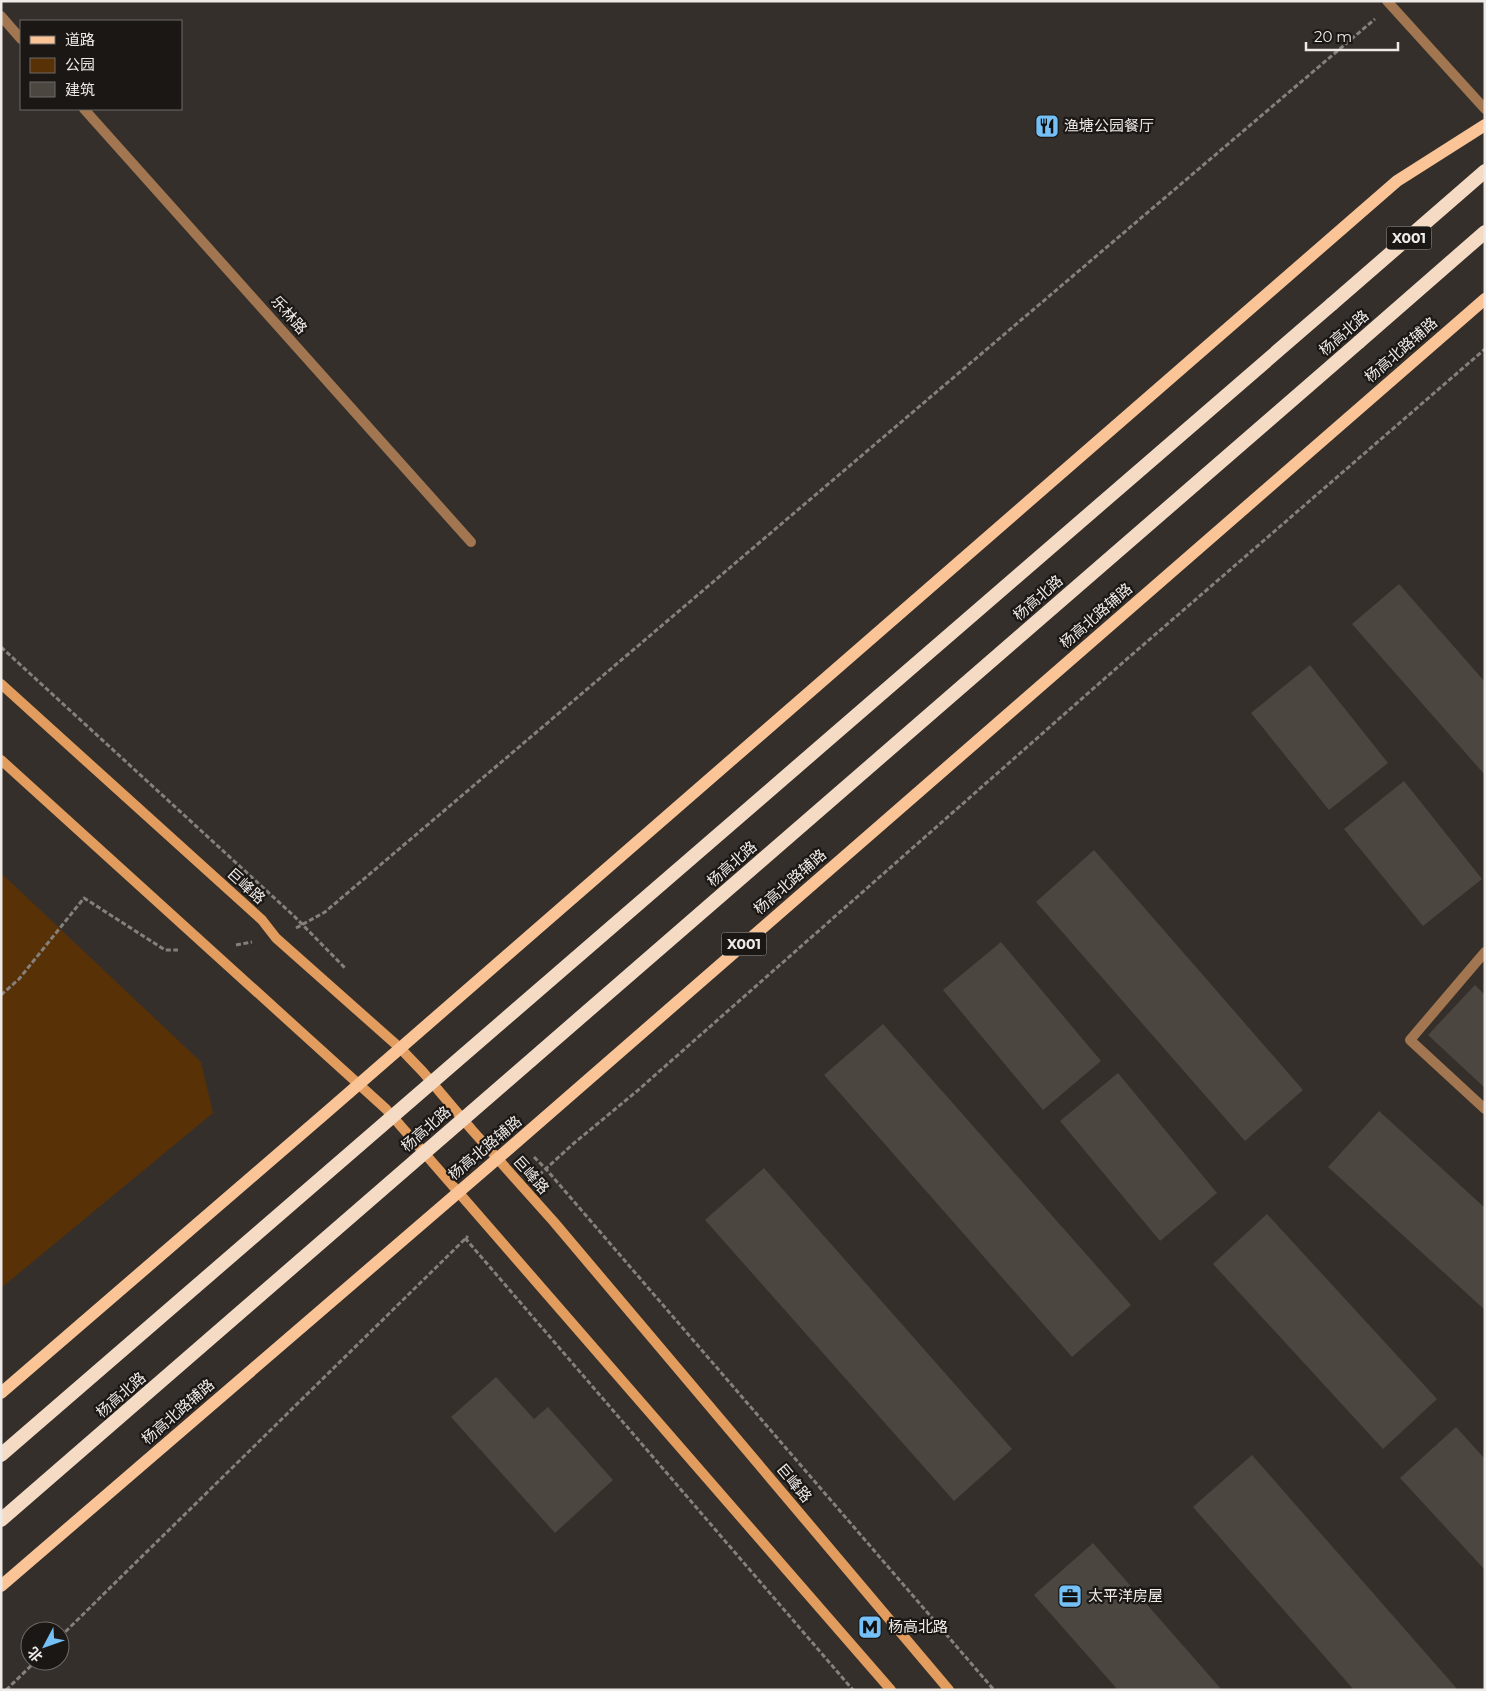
<svg xmlns="http://www.w3.org/2000/svg" width="1486" height="1691" font-family="Montserrat,'Noto Sans SC',sans-serif">
<style>
.park{fill:#583107}
.building{fill:#4c4641}
.lines{fill:none;stroke-linecap:round;stroke-linejoin:round}
.path{stroke:#85807c;stroke-width:3;stroke-dasharray:5 2.5;stroke-linecap:butt}
.service{stroke:#a17650;stroke-width:10}
.minor{stroke:#a17650;stroke-width:10}
.tertiary{stroke:#a17650;stroke-width:10}
.secondary{stroke:#e19c5e;stroke-width:10}
.primary{stroke:#fac497;stroke-width:12}
.trunk{stroke:#f5dac4;stroke-width:14}
.trunk-bridge{stroke:#f5dac4;stroke-width:14}
.labels{text-anchor:middle;stroke-width:4.5;stroke-linejoin:round;paint-order:stroke}
.shield{fill:#1a1715;stroke:#aeaba8;stroke-width:1}
.shield-label{font-size:14px;font-weight:bold;fill:#eeeae7}
.poi-label{font-size:15px;fill:#eeeae7;stroke:#1a1715;text-anchor:start}
.street-label{font-size:15px;fill:#eeeae7;stroke:#1a1715}
</style>
<rect width="100%" height="100%" fill="#342f2a"/>
<!-- park -->
<path class="park" d="M1 873 201 1062 213 1113 1 1288Z"/>
<!-- building -->
<path class="building" d="M1399 584 1485 682V775L1352 624Z
M1310 665 1388 763 1329 810 1251 713Z
M1404 781 1482 879 1423 926 1344 829Z
M1094 850 1303 1090 1245 1141 1036 902Z
M1001 942 1101 1061 1043 1110 943 990Z
M1475 985 1485 995V1088L1428 1035Z
M883 1024 1131 1305 1072 1357 824 1075Z
M1118 1073 1217 1193 1160 1241 1060 1121Z
M1379 1111 1485 1208V1310L1328 1167Z
M764 1168 1012 1449 954 1501 705 1220Z
M1267 1214 1437 1399 1383 1449 1213 1264Z
M496 1377 534 1419 548 1407 613 1480 555 1533 451 1417Z
M1456 1427 1485 1459V1570L1400 1478Z
M1252 1455 1458 1690H1354L1193 1507Z
M1093 1543 1222 1690H1118L1034 1595Z"/>
<g class="lines">
<!-- path -->
<path class="path" d="M1 647 294 916 345 968
M296 928 325 912 1375 19
M236 945 252 942
M1 995 19 979 84 898 165 950H178
M534 1157 546 1169 994 1690
M539 1175 573 1144 637 1091 1120 665 1485 349
M465 1238 853 1690
M60 1637 468 1236
M6 1690 36 1661"/>
<!-- service -->
<path class="service" d="M1485 952 1410 1040 1485 1109"/>
<!-- minor -->
<path class="minor" d="M1 16 21 39
M84 109 471 542"/>
<!-- tertiary -->
<path class="tertiary" d="M1387 1 1485 109"/>
<!-- secondary -->
<path class="secondary" d="M1 684 262 920 276 938 400 1048 423 1072 472 1130 554 1222 949 1690
M1 760 386 1109 891 1690"/>
<!-- primary -->
<path class="primary" d="M1 1393 328 1111 1397 181 1485 125
M1 1586 497 1159 1485 299"/>
<!-- trunk -->
<path class="trunk" d="M1332 304 1485 171
M1359 342 1485 232"/>
<!-- trunk-bridge -->
<path class="trunk-bridge" d="M1 1455 1332 304
M1 1520 1359 342"/>
</g>
<!-- icons -->
<defs>
<g id="restaurant-square" transform="scale(1.25)"><rect x="-9" y="-9" width="18" height="18" rx="4" fill="#75c0f6" stroke="#1a1715"/><path d="M-5-6h1v4h1v-4h1v4h1v-4h1v5L-1.5 .5V6h-2V.5L-5-1ZM5-6V6H3V1.5H1.5Q1.5-4 5-6Z" fill="#111"/></g>
<g id="office-square" transform="scale(1.25)"><rect x="-9" y="-9" width="18" height="18" rx="4" fill="#75c0f6" stroke="#1a1715"/><path d="M-6-3h4V-5.5h4V-3h4V5H-6ZM-1-4.5V-3h2v-1.5ZM-6 0V1H6V0Z" fill="#111"/></g>
<g id="metro-square" transform="scale(1.25)"><rect x="-9" y="-9" width="18" height="18" rx="4" fill="#75c0f6" stroke="#1a1715"/><path d="M-5.5 5V-5H-3L0 0L3-5H5.5V5H3V-.5L0 4L-3-.5V5Z" fill="#111"/></g>
</defs>
<g fill-rule="evenodd">
<use href="#restaurant-square" x="1047" y="126"/>
<use href="#office-square" x="1070" y="1596"/>
<use href="#metro-square" x="870" y="1627"/>
</g>
<g class="labels">
<!-- shield labels -->
<g class="shield">
<rect x="1386.5" y="226.5" width="45" height="23" rx="4"/>
<rect x="721.5" y="932.5" width="45" height="23" rx="4"/>
</g>
<g class="shield-label">
<text x="1409" y="243">X001</text>
<text x="744" y="949">X001</text>
</g>
<!-- poi labels -->
<g class="poi-label">
<text x="1064" y="131">渔塘公园餐厅</text>
<text x="1088" y="1601">太平洋房屋</text>
<text x="888" y="1632">杨高北路</text>
</g>
<!-- street labels -->
<g class="street-label">
<text transform="translate(289 315) rotate(48)" y="5">乐林路</text>
<text transform="translate(1344 333) rotate(-41)" y="5">杨高北路</text>
<text transform="translate(1401 350) rotate(-41)" y="5">杨高北路辅路</text>
<text transform="translate(1038 598) rotate(-41)" y="5">杨高北路</text>
<text transform="translate(1096 616) rotate(-41)" y="5">杨高北路辅路</text>
<text transform="translate(732 864) rotate(-41)" y="5">杨高北路</text>
<text transform="translate(790 882) rotate(-41)" y="5">杨高北路辅路</text>
<text transform="translate(246 886) rotate(42)" y="5">巨峰路</text>
<text transform="translate(426 1129) rotate(-41)" y="5">杨高北路</text>
<text transform="translate(485 1148) rotate(-40)" y="5">杨高北路辅路</text>
<text transform="translate(531 1175) rotate(48)" y="5">巨峰路</text>
<text transform="translate(121 1395) rotate(-41)" y="5">杨高北路</text>
<text transform="translate(178 1412) rotate(-41)" y="5">杨高北路辅路</text>
<text transform="translate(794 1483) rotate(50)" y="5">巨峰路</text>
</g>
</g>
<!-- border -->
<rect width="1486" height="1691" fill="none" stroke="#eeeae7" stroke-width="5"/>
<!-- legend -->
<rect x="20" y="20" width="162" height="90" fill="#1a1715" stroke="#6f6b69"/>
<rect x="30" y="36" width="25" height="8" fill="#fac497" stroke="#6f6b69"/>
<text x="65" y="45" font-size="15" fill="#eeeae7">道路</text>
<rect x="30" y="58" width="25" height="15" fill="#583107" stroke="#6f6b69"/>
<text x="65" y="70" font-size="15" fill="#eeeae7">公园</text>
<rect x="30" y="82" width="25" height="15" fill="#4c4641" stroke="#6f6b69"/>
<text x="65" y="95" font-size="15" fill="#eeeae7">建筑</text>
<!-- north arrow -->
<g transform="translate(45 1646) rotate(229)"><circle r="24" fill="#1a1715" stroke="#6f6b69"/>
<path d="M0-4L9 19L0 12L-9 19Z" fill="#75c0f6"/>
<text y="-8" font-size="14" font-weight="bold" text-anchor="middle" fill="#eeeae7">北</text>
</g>
<!-- scale -->
<path d="M1306 42v8h92v-8" fill="none" stroke="#eeeae7" stroke-width="2.5"/>
<text x="1314" y="42" font-size="15" fill="#eeeae7" stroke="#1a1715" stroke-width="4" paint-order="stroke">20 m</text>
</svg>
